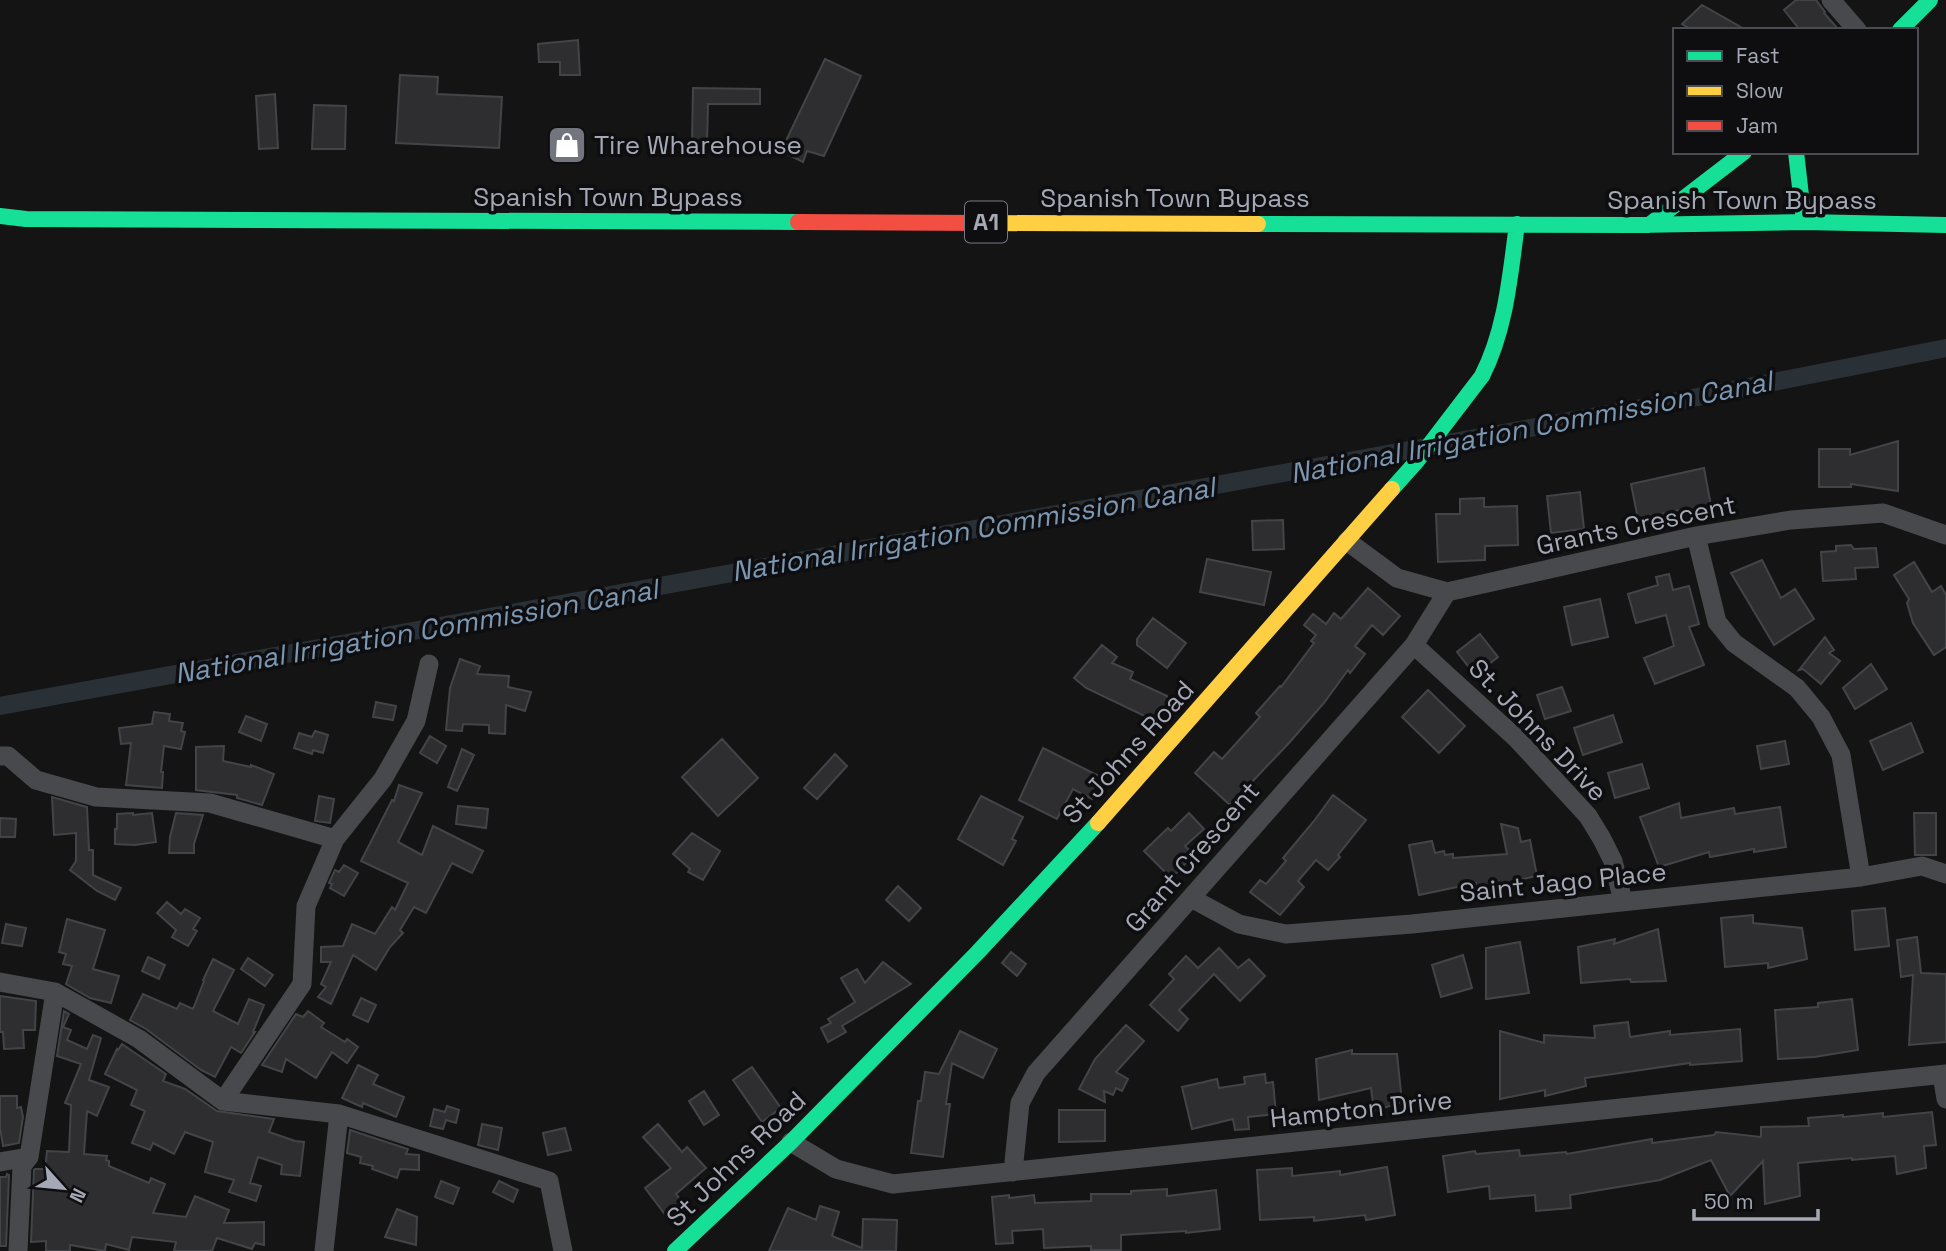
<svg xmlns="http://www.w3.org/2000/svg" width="1946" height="1251" font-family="'Space Grotesk',sans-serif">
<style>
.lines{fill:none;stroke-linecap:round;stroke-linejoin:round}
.canal{stroke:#293137;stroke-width:18}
.building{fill:#2e2e30;stroke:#424448;stroke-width:2}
.street{stroke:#48494d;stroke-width:19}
.fast{stroke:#16e098;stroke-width:16}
.slow{stroke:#ffcf43;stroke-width:16}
.jam{stroke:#f24e42;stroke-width:16}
.labels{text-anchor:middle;stroke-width:7;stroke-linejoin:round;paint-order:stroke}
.shield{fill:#0e0e10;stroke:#777a84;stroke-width:2}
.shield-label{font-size:24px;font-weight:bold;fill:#a4a9b5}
.poi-label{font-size:26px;fill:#a4a9b5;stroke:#0e0e10;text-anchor:start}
.street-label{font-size:26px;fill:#a4a9b5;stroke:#0e0e10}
.water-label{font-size:28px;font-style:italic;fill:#7b97b1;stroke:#0e0e10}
</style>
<rect width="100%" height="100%" fill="#141414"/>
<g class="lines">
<!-- canal -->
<path class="canal" d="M0 706 1657 405 1946 348"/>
</g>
<!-- building -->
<path class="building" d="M1796 0H1816L1825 12 1824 13 1839 30H1800L1784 10Z
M1702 5 1746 30H1692L1682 24Z
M578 40 580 75H560V62H539L538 44Z
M825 59 861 76 824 156 807 151 803 162 781 151Z
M400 75 438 77 437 94 502 97 499 148 396 143Z
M693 88 760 89V104H708L707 144 692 143Z
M275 94 278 148 259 149 256 96Z
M314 105 346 106 345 149H312Z
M1898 441V491L1851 484V487H1819V449H1850V455Z
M1704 468 1711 506 1681 512 1680 510 1638 519 1631 484Z
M1580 492 1584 529 1551 533 1547 496Z
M1484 498V507L1517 506 1518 545 1485 546V560L1438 562 1436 514H1460V499Z
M1283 520 1284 549 1253 550 1252 521Z
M1851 545 1854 549 1876 548 1878 567 1855 568 1856 579 1823 581 1821 552 1836 551V546Z
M1207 559 1271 572 1264 605 1200 592Z
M1762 560 1781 598 1795 589 1814 619 1774 645 1731 573Z
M1914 562 1932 592 1941 586 1946 595V647L1934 655 1913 623 1907 603 1909 599 1894 575Z
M1669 574 1673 590 1689 586 1699 624 1689 627 1704 665 1655 684 1644 658 1674 646 1666 615 1636 623 1628 594 1658 585 1656 577Z
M1368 588 1400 616 1383 635 1372 625 1355 646 1365 654 1350 673 1348 670 1324 703 1289 743 1230 805 1195 773 1214 752 1222 759 1260 717 1256 713 1280 686 1281 687 1314 643 1311 641 1316 635 1304 625 1313 614 1326 624 1334 613 1341 619Z
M1600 599 1608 637 1572 645 1564 607Z
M1153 618 1186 643 1167 668 1137 645V639Z
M1480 634 1498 657 1475 675 1457 652Z
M1825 637 1834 650 1829 653 1840 661 1821 684 1803 669 1799 670Z
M1102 645 1117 657 1112 663 1133 672 1130 679 1167 696V702L1157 722 1086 688 1074 678Z
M460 659 480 666 477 674 509 676 508 687 531 692 525 711 506 705 505 734 489 733V725L463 724 462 731 446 730 450 688Z
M1871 664 1887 689 1855 709 1843 688Z
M1562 687 1571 711 1545 719 1537 695Z
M1428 690 1465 726 1439 753 1402 717Z
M376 702 396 706 393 720 373 717Z
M154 712 170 714 169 721 183 723 181 731 185 732 181 749 164 746 161 772H163L162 788 126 785 131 743 121 744 119 728 152 724Z
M1613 715 1622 742 1583 755 1574 728Z
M246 716 267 724 261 741 239 732Z
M1911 723 1923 752 1883 770 1870 741Z
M315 731 328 735 323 753 313 750 312 754 294 748 299 733 312 737Z
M430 736 446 746 437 763 420 753Z
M722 739 758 778 718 816 682 777Z
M1785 741 1789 764 1761 769 1757 746Z
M224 746 223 761 251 767V765L274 774 262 805 237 798V795L196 790V747Z
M1043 748 1103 778 1092 799 1073 789 1057 819 1019 800Z
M462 749 474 755 457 791 448 787Z
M835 754 847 766 817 799 804 788Z
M1642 764 1649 788 1615 798 1608 773Z
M399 785 422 793 398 842 422 855 433 826 483 851 472 873 452 863 426 913 414 907 400 930 403 933 390 947 376 970 353 955 331 1004 318 997 326 987 321 984 331 962H321V947L343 946 352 924 375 934 392 907 395 910 408 883 361 861 392 800 394 801Z
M1333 795 1366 820 1338 855 1340 857 1328 870 1316 860 1298 881 1304 887 1280 915 1250 892 1260 880 1266 884 1286 861 1283 858 1314 821Z
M319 796 334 799 330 823 315 821Z
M981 796 1023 817 1012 839 1016 841 1003 865 958 839Z
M52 797 87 807 89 850H93V875L121 888 115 900 97 891 70 870 76 861V833L54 835Z
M1679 803 1681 818 1734 808 1735 814 1780 807 1786 847 1754 852V849L1710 857 1709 852 1659 867 1640 817Z
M458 806 488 809 486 828 456 824Z
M133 813V815L152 813 156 842 135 845 115 844V829H117V814Z
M176 813 203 815 194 844V853H169L170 837Z
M1189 813 1204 829 1185 846 1194 855 1171 878 1144 851 1168 828 1171 831Z
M1914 813H1936V855H1915Z
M0 818 16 819 15 837H0Z
M1501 824 1518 828 1521 842 1530 840 1537 876 1505 883V887L1476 889V883L1419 895 1409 845 1432 841 1435 853 1444 851 1445 855 1453 854V858L1507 854Z
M692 833 720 851 703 880 688 872 690 869 673 854Z
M344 865 358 873 344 896 330 888 332 884 329 883 335 870 339 872Z
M898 886 921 908 909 921 886 900Z
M167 902 181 914 185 909 200 918 193 929 197 931 188 946 172 937 176 930 157 913Z
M1885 908 1889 946 1855 950 1852 911Z
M1753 915V923L1802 928 1807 959 1768 968V963L1725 967 1721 918Z
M67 919 105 930 93 969 119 976 111 1003 90 998 66 984 72 966 63 964 66 954 59 952Z
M6 924 26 928 22 946 2 943Z
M1658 929 1666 981 1631 982 1630 979 1581 983 1578 947 1615 939 1614 944Z
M1917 937 1921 973 1946 974V1042L1909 1045 1913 975 1901 977 1897 940Z
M1520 942 1529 993 1486 999V948Z
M1219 948 1238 968 1249 959 1265 976 1240 1001 1214 974 1179 1010 1188 1019 1178 1031 1150 1005 1174 979 1169 974 1186 956 1198 968Z
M1011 952 1026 964 1017 976 1002 963Z
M1463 955 1472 988 1441 997 1432 965Z
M148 957 165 965 159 979 142 971Z
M248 958 273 975 265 986 241 969Z
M213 959 234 970 213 1011 238 1024 249 999 264 1005 253 1032H255L241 1053 231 1047 215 1077 201 1070 146 1029 130 1020 143 994 177 1009 180 1003 193 1009 204 981 203 980Z
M883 962 911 984 842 1026 846 1032 828 1042 821 1028 831 1023 828 1019 855 1002 841 978 857 969 865 983Z
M0 996 36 1001 35 1030H23L24 1048 4 1049 3 1032H0Z
M361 998 376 1005 368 1022 353 1015Z
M1852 999 1858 1050 1814 1057 1778 1059 1775 1010 1818 1007V1003Z
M64 1011 69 1014 63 1027 71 1030 67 1040 87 1049 93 1035 101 1038 89 1080 109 1087 97 1116 87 1111 84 1154 107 1156 106 1160 109 1161V1166L149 1183 151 1178 165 1184 153 1213 186 1217 195 1196 229 1210 224 1223 264 1222V1245L255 1243 252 1249 217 1238 212 1251H174L176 1242 132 1237 129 1250 106 1244 105 1251 70 1245V1251H46V1241L31 1242 34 1170 35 1169H45L47 1151 69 1152 71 1105 65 1103 81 1064 57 1056Z
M308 1011 324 1023 321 1027 345 1042 347 1039 358 1047 347 1063 332 1052 316 1078 286 1059 282 1072 262 1065 296 1014 303 1017Z
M1628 1022 1630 1037 1670 1031V1035L1740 1029 1742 1061 1690 1065V1063L1585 1078 1586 1086 1545 1096V1090L1500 1099V1031L1544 1043V1035L1595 1038 1594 1026Z
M1126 1025 1144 1041 1116 1072 1128 1079 1122 1091 1116 1088 1113 1095 1104 1091 1105 1102 1079 1089 1095 1059Z
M960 1031 997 1049 983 1078 952 1063 946 1104H950L943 1157 911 1153 918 1101H921L925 1072 939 1074Z
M122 1044 166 1074 163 1081 185 1089 217 1111 274 1119 269 1132 295 1141 304 1142 300 1176 281 1174 282 1165 258 1157 250 1183 261 1186 256 1201 229 1192 234 1180 205 1172 213 1142 185 1132 174 1154 153 1143 150 1150 132 1143 145 1111 131 1105 137 1090 105 1074 117 1049 118 1050Z
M1352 1050V1054H1397L1402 1102 1374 1111 1371 1088 1319 1100 1316 1059Z
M358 1065 378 1075 373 1084 404 1097 396 1117 363 1103 362 1107 342 1098Z
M752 1067 781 1108 762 1122 733 1080Z
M1265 1074 1266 1083 1273 1082 1276 1114 1248 1117 1249 1129 1235 1130 1233 1119 1192 1129 1182 1087 1217 1079 1219 1088 1245 1084 1244 1077Z
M704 1091 719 1115 704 1125 689 1101Z
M0 1096H17V1108L21 1107 23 1117 19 1143 3 1146 0 1128Z
M447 1106 459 1110 456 1123 446 1120 443 1129 430 1126 434 1109 445 1112Z
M1059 1110H1105V1141L1059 1142Z
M1932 1112 1936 1145 1924 1146 1926 1168 1897 1174 1895 1156 1852 1160V1158L1798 1163 1800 1196 1765 1204 1763 1161 1730 1196 1711 1160 1660 1180 1570 1195 1571 1208 1536 1211 1535 1195 1490 1199 1489 1186 1448 1192 1443 1156 1475 1151 1476 1154 1519 1150 1520 1156 1566 1152 1567 1154 1652 1139V1143L1714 1135 1716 1132 1761 1137V1127L1809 1126 1808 1118 1843 1115V1117L1883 1113V1117Z
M482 1124 502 1128 498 1150 478 1145Z
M658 1124 682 1152 687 1147 706 1168 676 1194 684 1204 667 1217 645 1188 671 1168 643 1137Z
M565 1128 571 1150 548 1155 543 1133Z
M350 1130 408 1149 406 1154 419 1155V1170L400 1169 397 1178 372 1169 373 1166 360 1163 361 1157 347 1153Z
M1387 1167 1395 1215 1366 1220 1365 1215 1314 1221V1217L1260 1220 1257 1170 1292 1168V1176L1340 1171V1175Z
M7 1174 9 1175 6 1246H0V1177H6Z
M441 1181 459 1188 453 1204 435 1197Z
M499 1181 518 1190 513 1202 493 1192Z
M1167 1189V1196L1216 1190 1220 1229 1186 1233V1231L1121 1235V1250H1091V1246L1044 1248 1043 1229 1012 1231 1013 1243 996 1244 992 1197 1009 1195V1198L1034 1195 1035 1203 1091 1201V1194H1131V1191Z
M820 1206 839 1212 832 1236 862 1248 863 1219 897 1220 896 1251H769L788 1208 816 1220Z
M397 1209 417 1217 416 1245 385 1237Z"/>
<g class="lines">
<!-- street -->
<path class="street" d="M1831 0 1857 30
M1696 536 1717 622 1734 643 1797 688 1821 717 1841 755 1861 877
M1347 541 1397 578 1447 592 1696 536 1791 520 1883 513 1946 535
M1414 645 1517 739 1588 816 1602 839 1613 861 1623 901
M0 756H8L36 780 96 797 210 803 335 839
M1191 898 1239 924 1286 934 1412 924 1861 877 1922 866 1946 874
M0 982 55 992 139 1039 223 1101 339 1114 549 1181 563 1251
M1942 1075 1946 1099
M223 1101 302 984 306 906 335 839 383 779 416 721 429 664
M791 1142 836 1169 893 1184 1946 1074
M0 1162 29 1157
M1013 1172 1020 1103 1036 1073 1414 645 1447 592
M18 1251 22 1166 29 1157 55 992
M324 1251 339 1114"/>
<!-- fast -->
<path class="fast" d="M1900 30 1930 0
M1796 152 1804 222
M0 216 26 219 798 222
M1258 224 1635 225 1804 222 1946 225
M1649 225 1744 152
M1392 489 1417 461 1482 376C1506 329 1510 276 1517 224
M675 1251 791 1142 978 952 1098 823"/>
<!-- slow -->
<path class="slow" d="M982 223 1258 224
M1098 823 1392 489"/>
<!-- jam -->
<path class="jam" d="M798 222 982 223"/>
</g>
<!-- icons -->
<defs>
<g id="shop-square" transform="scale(2.0125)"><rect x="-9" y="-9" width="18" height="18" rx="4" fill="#72757d" stroke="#0e0e10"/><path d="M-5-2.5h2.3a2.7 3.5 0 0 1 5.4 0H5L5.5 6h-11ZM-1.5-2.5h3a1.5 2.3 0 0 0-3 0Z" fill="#fff"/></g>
</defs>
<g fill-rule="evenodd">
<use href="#shop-square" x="567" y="145"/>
</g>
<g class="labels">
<!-- shield labels -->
<rect class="shield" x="965" y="201.5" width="42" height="41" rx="5"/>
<g class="shield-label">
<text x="986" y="230">A1</text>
</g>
<!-- poi labels -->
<g class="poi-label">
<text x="594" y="154">Tire Wharehouse</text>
</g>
<!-- street labels -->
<g class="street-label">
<text x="608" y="206">Spanish Town Bypass</text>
<text x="1175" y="207">Spanish Town Bypass</text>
<text x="1742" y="209">Spanish Town Bypass</text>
<text transform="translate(1636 525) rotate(-12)" y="9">Grants Crescent</text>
<text transform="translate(1538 730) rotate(46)" y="9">St. Johns Drive</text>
<text transform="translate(1128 752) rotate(-48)" y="9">St Johns Road</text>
<text transform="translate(1192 857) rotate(-49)" y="9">Grant Crescent</text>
<text transform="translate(1563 882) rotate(-6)" y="9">Saint Jago Place</text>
<text transform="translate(1361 1109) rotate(-6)" y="9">Hampton Drive</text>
<text transform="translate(736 1159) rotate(-44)" y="9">St Johns Road</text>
</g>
<!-- water labels -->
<g class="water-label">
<text transform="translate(1531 427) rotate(-11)" y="10">National Irrigation Commission Canal</text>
<text transform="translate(973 529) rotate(-10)" y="10">National Irrigation Commission Canal</text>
<text transform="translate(416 631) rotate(-10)" y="10">National Irrigation Commission Canal</text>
</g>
</g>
<!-- legend -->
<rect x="1673" y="28" width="245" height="126" fill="#0e0e10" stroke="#4a4c52" stroke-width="2"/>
<rect x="1687" y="51" width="35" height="10" fill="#16e098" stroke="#4a4c52" stroke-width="2"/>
<text x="1736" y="63" font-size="21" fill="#a4a9b5">Fast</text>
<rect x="1687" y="86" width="35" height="10" fill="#ffcf43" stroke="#4a4c52" stroke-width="2"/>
<text x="1736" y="98" font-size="21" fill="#a4a9b5">Slow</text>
<rect x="1687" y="121" width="35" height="10" fill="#f24e42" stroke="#4a4c52" stroke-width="2"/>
<text x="1736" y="133" font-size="21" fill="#a4a9b5">Jam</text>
<!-- north arrow -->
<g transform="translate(63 1188) rotate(117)" stroke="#0e0e10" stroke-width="5" paint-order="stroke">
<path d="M0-5L12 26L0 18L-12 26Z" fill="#a4a9b5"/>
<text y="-10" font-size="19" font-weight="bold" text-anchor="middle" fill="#a4a9b5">N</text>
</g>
<!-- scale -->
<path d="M1694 1209v10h124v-10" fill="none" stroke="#a4a9b5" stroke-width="3.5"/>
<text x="1704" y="1209" font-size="21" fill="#a4a9b5" stroke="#0e0e10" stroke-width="5" paint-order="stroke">50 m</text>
</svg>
